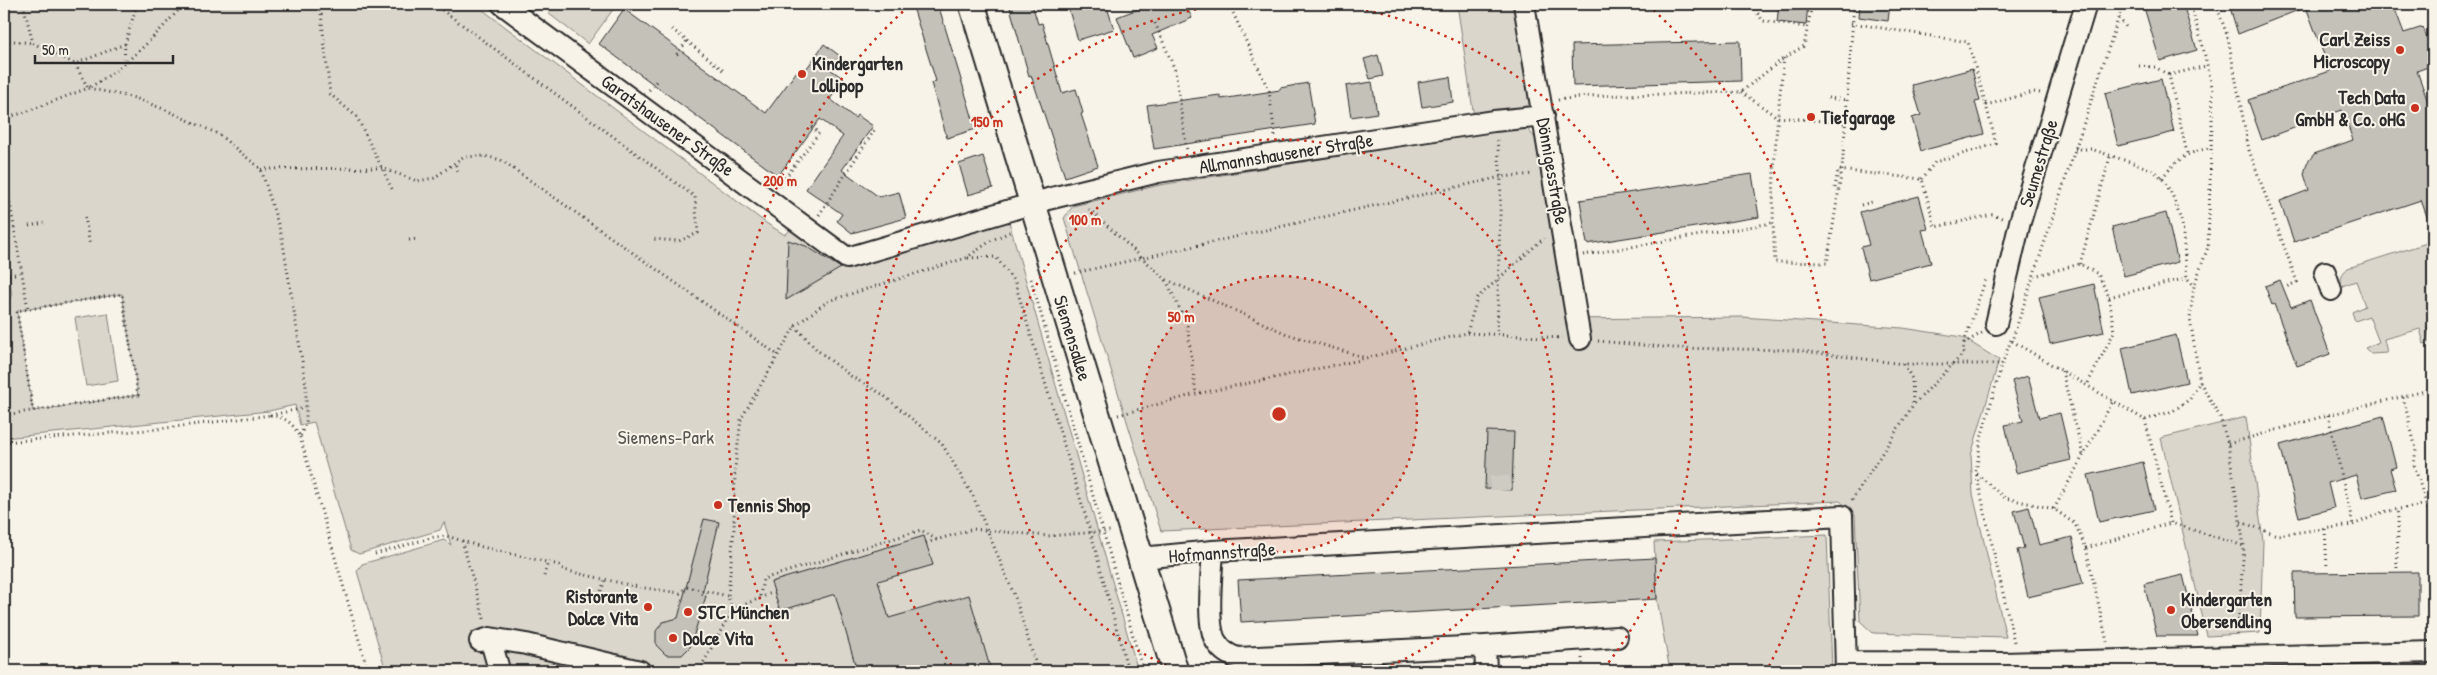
<svg xmlns="http://www.w3.org/2000/svg" width="2437" height="675" font-family="'Patrick Hand',sans-serif">
<style>
.green{fill:#dad6cc;stroke:#82807c;fill-rule:evenodd}
.building{fill:#c4c1b9;stroke:#2b2b2b}
.lines{fill:none;stroke-linecap:round;stroke-linejoin:round}
.minor-tunnel{stroke:#cecbc2;stroke-width:20;stroke-dasharray:20 10;stroke-linecap:butt}
.minor-casing{stroke:#2b2b2b;stroke-width:24}
.major-casing{stroke:#2b2b2b;stroke-width:29}
.path{stroke:#2b2b2b;stroke-width:3;stroke-dasharray:1 4;stroke-linecap:butt}
.minor{stroke:#f7f3e8;stroke-width:20}
.major{stroke:#f7f3e8;stroke-width:25}
.ring{fill:none;stroke:#c8321e;stroke-width:2.5;stroke-dasharray:2.5 5}
.poi-dot{fill:#c8321e;stroke:#f7f3e8;stroke-width:2}
.labels{text-anchor:middle;stroke-width:4;stroke-linejoin:round;paint-order:stroke}
.poi-label{font-size:19px;font-weight:bold;fill:#2b2b2b;stroke:#f7f3e8;text-anchor:start}
.street-label{font-size:19px;fill:#2b2b2b;stroke:#f7f3e8}
.park-label{font-size:19px;fill:#575653;stroke:#f7f3e8}
.centre{fill:#c8321e;stroke:#f7f3e8;stroke-width:2.5}
.ring-label{font-size:15px;text-anchor:middle;font-weight:bold;fill:#c8321e;stroke:#f7f3e8;stroke-width:4;stroke-linejoin:round;paint-order:stroke}
</style>
<rect width="100%" height="100%" fill="#f7f3e8"/>
<filter id="ink" filterUnits="userSpaceOnUse"><feTurbulence type="fractalNoise" baseFrequency=".02" numOctaves="2"/><feDisplacementMap in="SourceGraphic" scale="10" xChannelSelector="R" yChannelSelector="G"/><feConvolveMatrix kernelMatrix="1 2 1 2 8 2 1 2 1" color-interpolation-filters="sRGB"/></filter>
<g filter="url(#ink)">
<!-- green -->
<path class="green" d="M4 4H475L766 223 785 235 790 230 834 261 850 265 1009 222 1138 671H488L487 667 484 671H386L357 571 362 564 444 540 451 545 444 522 440 530 359 554 351 550 314 422 300 425 295 405 269 411 4 438V298L12 297 4 243ZM122 294 138 395 33 411 17 311Z
M555 4H617L588 44 548 13Z
M1457 4H1513L1531 107 1474 117Z
M1524 126 1543 146 1570 319 1741 317 1903 328 1962 337 1999 360 1971 455 1973 494 2006 637 1873 633 1860 621 1855 515 1840 501 1161 531 1064 218 1073 206 1160 185Z
M2433 241V325L2427 327 2431 342 2424 344 2420 329 2384 339 2387 353 2371 354 2365 348 2379 342 2369 316 2355 321 2352 312 2365 306 2356 281 2342 286C2340 278 2341 274 2348 268Z
M108 313 118 381 86 386 75 318Z
M2246 417 2263 541 2260 633 2207 636 2161 438Z
M1827 535 1832 671H1670L1657 599 1654 542Z
M1456 667V671H1387Z"/>
<!-- building -->
<path class="building" d="M912 4H938L976 129 947 138 931 83 936 81Z
M1009 4H1032L1038 24 1042 23 1062 93 1076 89 1083 113 1081 114 1098 166 1065 177 1031 75 1029 76Z
M1067 4H1106L1114 29 1078 40Z
M1151 4H1185L1192 18 1152 35 1158 48 1133 58 1117 17Z
M1779 4H1808L1806 25 1777 22Z
M1860 4H1890L1888 21 1859 17Z
M2143 4H2183L2197 50 2160 61Z
M2229 4H2393L2404 33 2423 27 2433 55V65L2417 71 2433 116V227L2431 228 2421 200 2294 242 2280 201 2309 190 2304 174 2307 163 2314 154 2353 140 2342 110 2262 140 2248 100 2330 71 2306 7 2238 34Z
M624 9 766 113 797 71 802 75 824 44 840 56 830 69 844 79 830 99 855 118 857 115 873 126 842 170 879 197 899 192 906 218 852 233 837 221 842 214 806 189 843 136 820 119 778 176 599 44Z
M1740 41 1741 81 1573 86 1572 45Z
M1378 55 1383 76 1370 79 1364 59Z
M1972 69 1980 101 1975 102 1984 134 1921 151 1912 118 1921 115 1912 85Z
M1450 77 1453 102 1422 107 1418 82Z
M2161 79 2174 132 2118 146 2105 93Z
M1372 82 1377 113 1351 117 1346 86Z
M1308 83 1315 124 1154 149 1147 105 1220 95 1221 99 1280 90V88Z
M983 156 993 188 968 195 959 164Z
M1752 174 1759 217 1587 244 1580 200Z
M1919 196 1928 229 1922 230 1931 263 1869 279 1861 247 1869 245 1860 212Z
M2166 213 2178 262 2124 276 2112 227Z
M788 240 806 246 841 268 786 300Z
M2280 280 2291 307 2310 300 2330 354 2297 366 2274 304 2272 305 2265 286Z
M2094 284 2104 332 2050 344 2039 297Z
M2176 335 2187 382 2132 395 2122 348Z
M2028 376 2039 418 2060 413 2071 460 2016 473 2005 425 2023 421 2012 381Z
M2383 416 2396 467 2390 469 2396 490 2362 498 2356 475 2328 483 2334 508 2299 517 2280 445Z
M1487 431 1514 432 1512 490 1485 489Z
M2143 462 2154 510 2099 522 2088 475Z
M2029 507 2039 545 2072 537 2083 584 2028 597 2017 550 2024 548 2014 511Z
M704 519 719 522 702 595 706 596 690 647 682 655H666L656 645V631L663 622 678 618Z
M924 536 933 565 878 581 889 618 969 595 991 671H857L835 594 780 611 771 582Z
M1655 558 1657 599 1241 622 1238 580Z
M2418 572V616L2295 617 2294 573Z
M2183 575 2198 636H2157L2144 584Z"/>
<g class="lines">
<!-- minor-tunnel -->
<path class="minor-tunnel" d="M1500 476V490"/>
<!-- minor casing -->
<g class="minor-casing">
<path id="minor" d="M502 4 847 258 1048 199 1158 172 1494 121 1544 116
M1524 4 1580 339
M2325 272 2331 290
M1996 324 2020 222 2086 4
M1213 551C1212 572 1205 627 1217 643 1223 652 1229 655 1238 658L1485 646 1617 637
M1141 558 1213 551 1842 516 1846 671
M490 638 498 666
M480 641 490 638 526 644 640 671
M1485 646 1486 671
M1846 662 2003 663 2433 652"/>
</g>
<!-- major casing -->
<g class="major-casing">
<path id="major" d="M972 4 1175 671"/>
</g>
<!-- path -->
<path class="path" d="M23 4 33 43 75 64 125 44
M320 4 330 94 357 117 392 189
M434 4 695 197 698 233 679 241 652 239
M1229 4 1269 91 1275 136
M1756 4V11L1763 21 1806 27
M2123 4 2012 341 2145 420 2173 411 2190 399 2200 382 2190 319 2194 286 2208 247 2213 91 2202 43 2190 4
M2216 4 2228 38 2249 150 2297 282 2284 288
M2119 18 2126 27
M1155 23 1175 70 1187 151
M1851 23 1968 42 1986 105
M672 29 687 41 676 55
M4 40 33 43
M687 41 725 72
M2430 46 2433 45
M1784 58C1776 125 1770 194 1775 262L1827 263 1842 170 1854 4
M75 64 88 88C126 68 156 35 184 4
M124 64 125 44 137 4
M2139 66 2155 67 2169 75
M649 90 658 79
M1741 92 1777 117 1845 123
M1828 98 1846 100
M1558 100 1587 96 1741 92 1784 58 1804 46 1812 4
M2429 104 2433 102
M4 118 23 113 88 88 135 98 166 110 218 134 261 169 282 237 306 385V421L300 437C292 422 286 418 271 415L305 408
M1497 140 1501 177 1497 334
M2075 149H2091L2151 169 2162 178 2172 194 2182 223 2187 278 2194 286
M2187 153 2169 75 2206 66
M456 165 459 174
M4 168 28 309
M261 169 382 168 417 181 434 178 463 157 485 156 501 160 778 355
M2162 178C2179 158 2184 154 2209 148
M1922 179 1935 162 1996 144 1986 105 2034 92 2040 93
M779 186 819 133 811 127
M1835 188 1838 170 1922 179 1935 227 1992 215 2002 218
M1861 205 1872 202
M1089 209 1165 279 1287 334 1366 358 1467 333 1477 298 1544 238
M819 215 875 129
M85 217 90 246
M29 226 44 223
M409 240 418 239
M1583 255 1772 223
M968 258 996 257 1015 283 1091 534 1128 671
M2080 264 2110 157
M1075 273 1501 177 1534 174
M9 275 22 273
M2034 276 2080 264 2098 274 2109 297 2114 332 2087 385
M1031 279 1143 671
M1166 280 1187 324 1196 394
M2109 297 2187 278
M795 326 817 350 852 377 882 394 942 444 973 496 1015 597 1038 671
M1467 333 1562 338
M2011 340 2002 364 1981 438 1976 473 2014 642
M1598 341 1674 348 1795 350 1903 364H2002
M1964 343 1986 278
M1904 364 1912 379 1913 405
M2062 371 2083 455
M2200 382 2220 417 2228 444 2244 546 2237 638
M2403 397 2416 449 2414 465 2433 525
M4 415 138 395 122 294 17 311 33 411
M1118 415 1196 394 1365 359
M2328 415 2353 525
M2145 420 2171 523 2244 546
M300 437 368 671
M4 442 158 429 271 415
M2228 444 2328 415 2433 389
M1977 474 2005 498 2054 509 2075 524 2086 548 2107 642
M1852 500 1913 405 1963 354 1964 343 1982 333
M2054 509 2113 401
M2241 522 2277 535 2353 525 2383 512 2433 503
M2325 529 2327 568
M462 541 485 622
M926 543 973 529 1048 536 1110 531
M2086 548 2171 523
M375 554 434 537 447 536 482 547 559 565 564 570 638 587 680 593 687 587 728 596
M2397 568C2396 548 2400 529 2397 509
M544 576 548 562
M601 591 605 580
M760 596 763 579 921 530 937 540
M732 610 774 592
M1582 658 1583 671
M699 671 732 610 728 596 734 529 735 468 741 419 795 326 828 301 966 258 992 240 1012 231"/>
<!-- minor -->
<use href="#minor" class="minor"/>
<!-- major -->
<use href="#major" class="major"/>
</g>
</g>
<!-- distance rings -->
<circle cx="1279" cy="414" r="138" fill="#c8321e" fill-opacity=".12"/>
<g class="ring">
<circle cx="1279" cy="414" r="138"/>
<path d="M1180 671A275 275 0 1 1 1378 671"/>
<path d="M956 671A413 413 0 0 1 1229 4M1329 4A413 413 0 0 1 1602 671"/>
<path d="M790 668A551 551 0 0 1 910 5M1648 5A551 551 0 0 1 1768 668"/>
</g>
<!-- markers -->
<g class="poi-dot">
<circle cx="2400" cy="50" r="5"/>
<circle cx="802" cy="74" r="5"/>
<circle cx="2415" cy="108" r="5"/>
<circle cx="1811" cy="117" r="5"/>
<circle cx="718" cy="505" r="5"/>
<circle cx="648" cy="607" r="5"/>
<circle cx="2171" cy="610" r="5"/>
<circle cx="688" cy="612" r="5"/>
<circle cx="673" cy="638" r="5"/>
</g>
<g class="labels">
<!-- poi labels -->
<g class="poi-label">
<text x="2390" y="46" text-anchor="end">Carl Zeiss<tspan x="2390" dy="22">Microscopy</tspan></text>
<text x="812" y="70">Kindergarten<tspan x="812" dy="22">Lollipop</tspan></text>
<text x="2405" y="104" text-anchor="end">Tech Data<tspan x="2405" dy="22">GmbH &amp; Co. oHG</tspan></text>
<text x="1821" y="124">Tiefgarage</text>
<text x="728" y="512">Tennis Shop</text>
<text x="638" y="603" text-anchor="end">Ristorante<tspan x="638" dy="22">Dolce Vita</tspan></text>
<text x="2181" y="606">Kindergarten<tspan x="2181" dy="22">Obersendling</tspan></text>
<text x="698" y="619">STC München</text>
<text x="683" y="645">Dolce Vita</text>
</g>
<!-- street labels -->
<g class="street-label">
<text transform="translate(668 125) rotate(36)" y="7">Garatshausener Straße</text>
<text transform="translate(1286 153) rotate(-9)" y="7">Allmannshausener Straße</text>
<text transform="translate(2038 163) rotate(-73)" y="7">Seumestraße</text>
<text transform="translate(1553 171) rotate(80)" y="7">Dönnigesstraße</text>
<text transform="translate(1073 338) rotate(73)" y="7">Siemensallee</text>
<text transform="translate(1222 552) rotate(-4)" y="7">Hofmannstraße</text>
</g>
<!-- park labels -->
<g class="park-label">
<text x="666" y="444">Siemens-Park</text>
</g>
</g>
<circle cx="1279" cy="414" r="8" class="centre"/>
<g class="ring-label">
<text x="987" y="127">150 m</text>
<text x="780" y="186">200 m</text>
<text x="1085" y="225">100 m</text>
<text x="1181" y="322">50 m</text>
</g>
<!-- margin -->
<rect width="2437" height="675" fill="none" stroke="#f7f3e8" stroke-width="20"/>
<rect x="10" y="10" width="2417" height="655" fill="none" stroke="#2b2b2b" stroke-width="2" filter="url(#ink)"/>
<!-- scale -->
<path d="M35 55v8h138v-8" fill="none" stroke="#2b2b2b" stroke-width="2.5"/>
<text x="42" y="55" font-size="15" fill="#2b2b2b" stroke="#f7f3e8" stroke-width="4" paint-order="stroke">50 m</text>
</svg>
